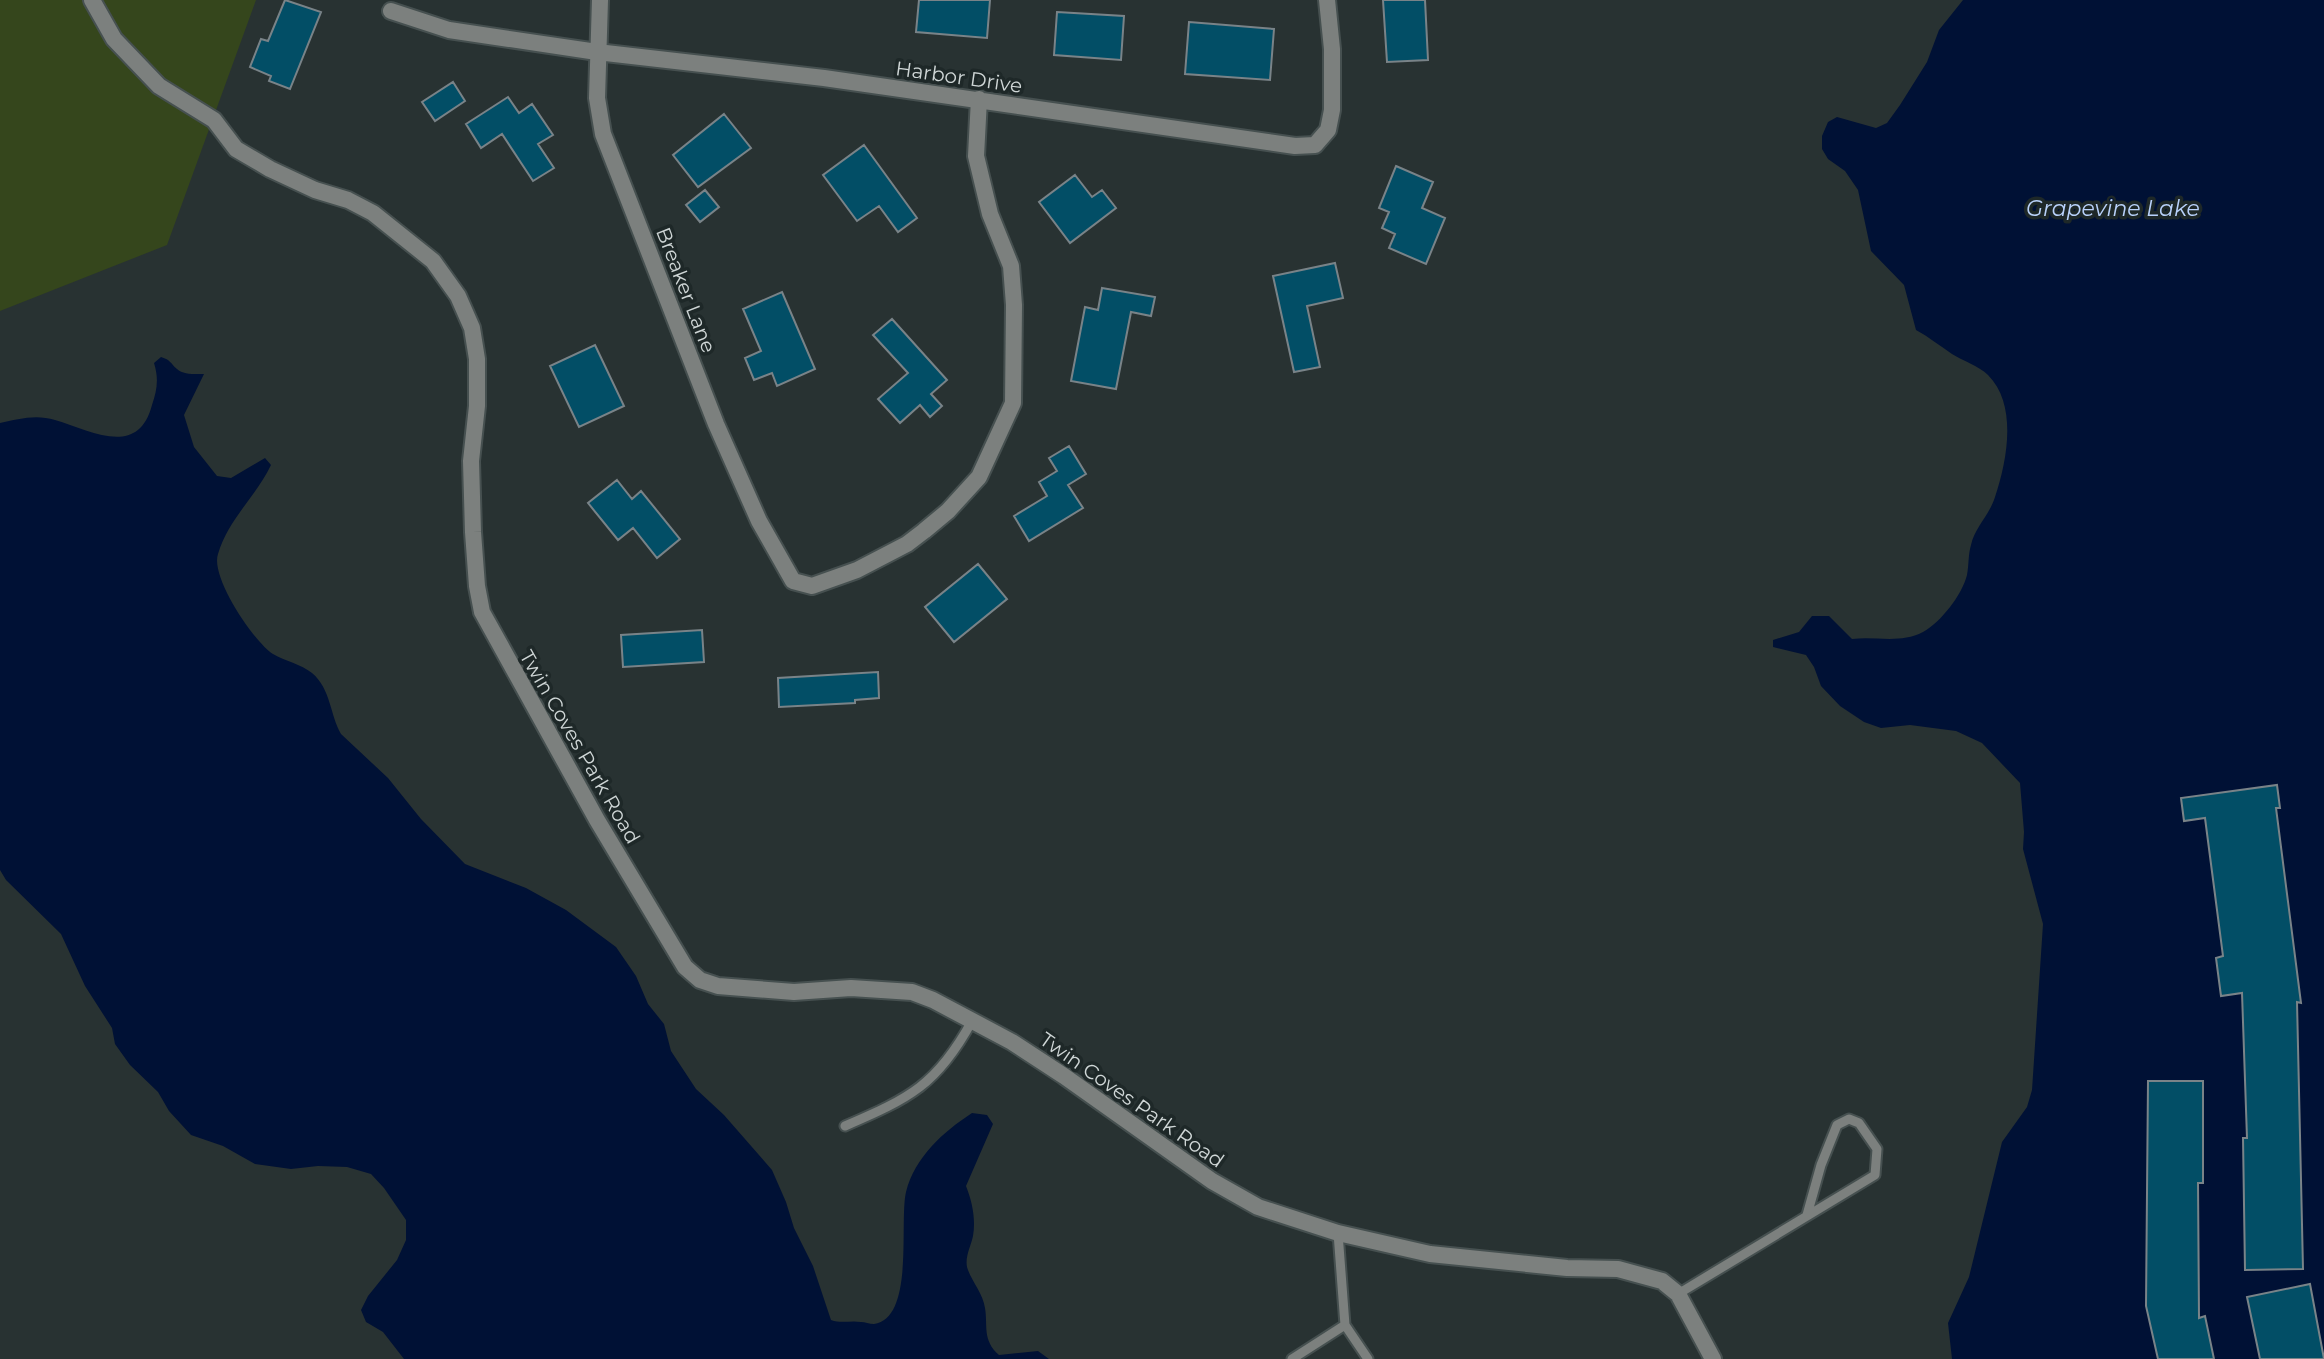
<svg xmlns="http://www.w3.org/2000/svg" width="2324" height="1359" font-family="Montserrat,sans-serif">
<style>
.green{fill:#35461c}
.water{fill:#001135}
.building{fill:#024e66;stroke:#798388;stroke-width:2}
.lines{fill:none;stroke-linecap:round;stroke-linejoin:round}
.lane-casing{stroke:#465050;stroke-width:13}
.street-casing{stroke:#465050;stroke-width:20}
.lane{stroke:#7c807e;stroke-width:9}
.street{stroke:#7c807e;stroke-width:16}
.labels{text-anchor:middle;stroke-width:7;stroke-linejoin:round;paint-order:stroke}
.street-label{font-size:20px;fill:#cfd6d6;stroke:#1e2828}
.water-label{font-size:22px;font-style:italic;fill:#b8d1fa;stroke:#1e2828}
</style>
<rect width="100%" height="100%" fill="#283232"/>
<!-- green -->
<path class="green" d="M0 0H256L167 245 0 311Z"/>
<!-- water -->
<path class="water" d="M1963 0H2324V1359H1952L1948 1323 1969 1277 2002 1142 2027 1107 2032 1090 2043 924 2023 849 2024 832 2020 783 1982 743 1956 731 1910 725 1881 728 1864 722 1840 706 1821 686 1814 667 1806 655 1773 647V640L1799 632 1812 616H1829L1852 639C1876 636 1900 644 1923 632 1941 622 1962 595 1967 575 1969 565 1968 555 1971 545 1975 527 1989 516 1995 497 2007 461 2018 405 1988 375 1979 366 1963 361 1952 354 1940 346 1929 337 1916 330L1904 285 1871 251 1858 190 1845 171 1828 159 1822 149V136L1828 122 1837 117 1876 128 1887 123 1900 105 1927 62 1939 30Z
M161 357C171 360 170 363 177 369 183 375 196 374 204 374L184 415 194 447 217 476 231 478 265 458 271 465C255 498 229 518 218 554 210 577 254 642 273 654 285 661 301 664 312 673 331 689 330 715 341 734L388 778 421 819 465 864 526 888 566 910 616 947 636 976 648 1004 664 1024 671 1051 696 1089 724 1115 772 1170 786 1202 794 1228 813 1266 831 1320C842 1324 850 1320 861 1322 865 1322 869 1324 874 1324 915 1318 899 1222 906 1192 915 1157 943 1132 972 1113L987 1115 993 1124 966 1186C972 1201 976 1219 973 1236 971 1246 965 1256 967 1267 971 1281 983 1293 985 1308 988 1326 982 1340 999 1355L1038 1351 1049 1359H404L383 1332 366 1322 361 1310 368 1296 397 1260 406 1240V1220L384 1188 371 1174 347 1167 318 1166 291 1169 255 1164 223 1146 191 1135 169 1111 158 1092 130 1065 115 1044 112 1028 85 986 61 934 6 880 0 870V423C18 419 36 414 55 420 90 430 138 459 152 405 157 390 159 379 154 363Z"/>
<!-- building -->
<path class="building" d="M285 0 321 12 290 89 269 81 271 76 250 67 261 39 268 41Z
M919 0H990L987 38 916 32Z
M1383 0H1425L1428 60 1387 62Z
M1057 12 1124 16 1121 60 1054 55Z
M1189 22 1274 29 1270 80 1185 74Z
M453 82 465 101 435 121 422 102Z
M508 97 519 113 532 104 553 135 538 144 554 168 533 181 502 134 481 148 466 124Z
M724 114 751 148 698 187 673 155Z
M864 145 917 218 898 232 879 206 857 221 823 175Z
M1396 166 1433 182 1422 208 1445 218 1426 264 1389 248 1395 234 1382 228 1389 212 1379 208Z
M1075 175 1092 197 1102 190 1116 208 1070 243 1039 202Z
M705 190 719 207 700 222 686 205Z
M1335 263 1343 298 1307 306 1320 367 1294 372 1273 276Z
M1102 288 1155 297 1151 316 1131 312 1116 389 1071 381 1085 307 1098 310Z
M782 292 815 369 777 386 772 373 754 380 745 358 761 351 743 309Z
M892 319 947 380 931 394 942 406 930 417 920 405 900 423 878 399 908 373 873 335Z
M595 345 624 406 579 427 550 366Z
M1069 446 1086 474 1068 485 1083 508 1029 541 1014 516 1047 496 1039 482 1057 471 1049 458Z
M617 480 632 499 641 491 680 539 657 558 633 528 618 540 588 503Z
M978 564 1007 599 954 642 925 607Z
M702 630 704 662 623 667 621 635Z
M878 672 879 698 855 700V703L779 707 778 678Z
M2277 785 2280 808H2276L2301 1003 2297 1002 2303 1269 2245 1270 2243 1138H2247L2242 993 2221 996 2216 958 2223 956 2205 818 2184 821 2181 798Z
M2148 1081H2203V1183H2198L2199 1318 2205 1316 2214 1359H2158L2146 1306Z
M2310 1284 2324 1359H2260L2247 1297Z"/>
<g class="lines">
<!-- lane casing -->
<g class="lane-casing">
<path id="lane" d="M845 1126C910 1098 937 1085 972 1021
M1338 1233 1345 1325 1368 1359
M1678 1294 1875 1175 1877 1149 1859 1123 1849 1119 1837 1125 1821 1165 1807 1215
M1292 1359 1345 1325"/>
</g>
<!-- street casing -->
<g class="street-casing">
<path id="street" d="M92 0 114 39 159 86 214 120 236 149 270 169 315 190 348 200 373 213 433 261 458 296 472 328 477 359V406L471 461 473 532 477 586 482 612 597 820 685 967 700 980 718 986 794 992 851 988 912 992 933 1000 1012 1042 1064 1076 1212 1181 1258 1207 1338 1233 1430 1254 1567 1268 1618 1269 1662 1281 1678 1294 1713 1359
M600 0 597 98 603 134 716 424 759 521 793 581 812 586 857 570 907 544 924 531 948 511 979 477 1013 403 1014 305 1011 266 990 214 976 156 979 99
M391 11 449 30 597 52 824 78 1295 146 1315 145 1328 130 1332 110V49L1327 0"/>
</g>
<!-- lane -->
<use href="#lane" class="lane"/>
<!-- street -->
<use href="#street" class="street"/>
</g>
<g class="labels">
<!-- street labels -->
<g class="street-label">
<text transform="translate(959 77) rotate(8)" y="7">Harbor Drive</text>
<text transform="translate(686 290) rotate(69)" y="7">Breaker Lane</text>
<text transform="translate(580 747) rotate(60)" y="7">Twin Coves Park Road</text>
<text transform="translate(1132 1100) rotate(35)" y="7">Twin Coves Park Road</text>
</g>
<!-- water labels -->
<g class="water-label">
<text x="2113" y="216">Grapevine Lake</text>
</g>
</g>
</svg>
